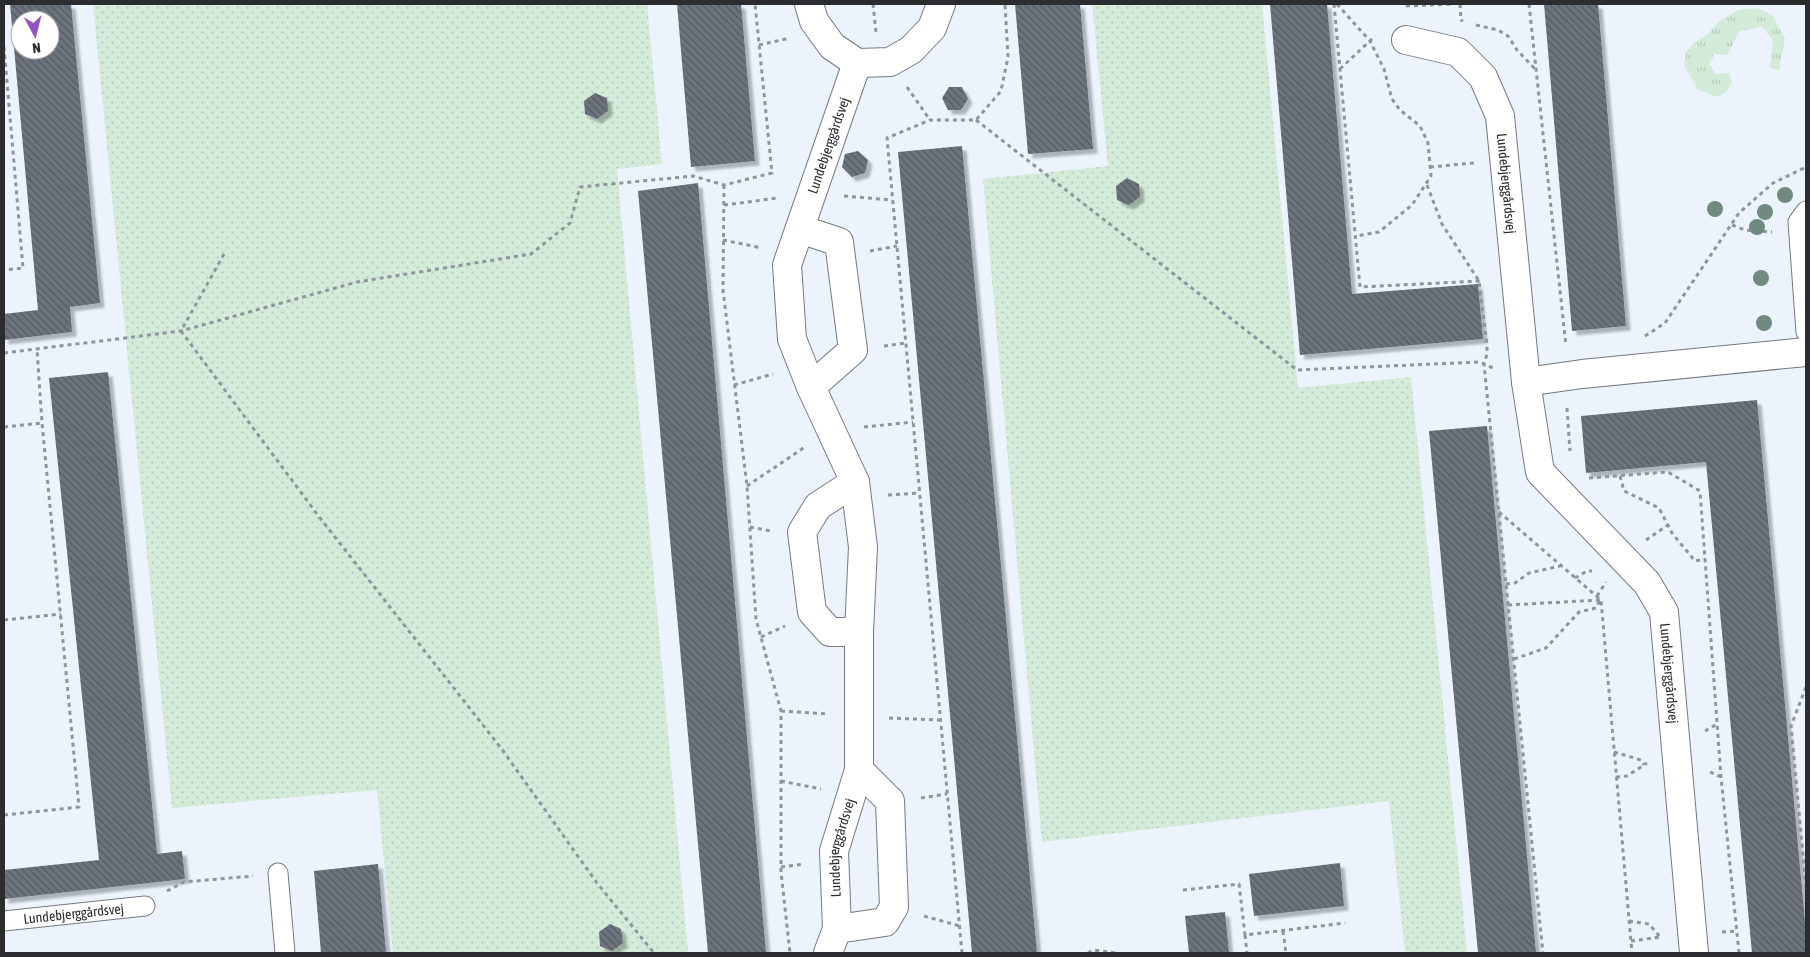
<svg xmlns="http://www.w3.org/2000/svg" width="1810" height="957" font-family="'Asap Condensed',sans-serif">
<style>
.grass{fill:url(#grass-tufts)}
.park{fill:url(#park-dots)}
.building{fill:url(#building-back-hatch);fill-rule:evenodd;filter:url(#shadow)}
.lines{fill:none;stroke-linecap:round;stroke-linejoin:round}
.service-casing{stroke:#747983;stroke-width:21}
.minor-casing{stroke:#747983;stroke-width:30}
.path{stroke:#90949c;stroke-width:3;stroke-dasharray:4 4;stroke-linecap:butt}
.service{stroke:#fff;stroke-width:19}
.minor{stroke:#fff;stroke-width:28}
.tree{fill:#708a82}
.labels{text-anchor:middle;stroke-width:5;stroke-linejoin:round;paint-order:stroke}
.street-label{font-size:14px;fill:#2a2c30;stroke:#fff}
</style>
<defs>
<pattern id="grass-tufts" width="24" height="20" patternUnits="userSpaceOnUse" patternTransform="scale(1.25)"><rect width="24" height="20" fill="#d4ebda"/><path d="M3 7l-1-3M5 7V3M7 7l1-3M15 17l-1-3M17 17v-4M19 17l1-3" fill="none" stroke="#b6cabb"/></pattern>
<pattern id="park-dots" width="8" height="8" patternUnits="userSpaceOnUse" patternTransform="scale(1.25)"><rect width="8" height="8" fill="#d4ebda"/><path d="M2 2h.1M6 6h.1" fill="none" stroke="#b6cabb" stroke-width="1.8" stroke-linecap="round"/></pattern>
<pattern id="building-back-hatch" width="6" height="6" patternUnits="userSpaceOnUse" patternTransform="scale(1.25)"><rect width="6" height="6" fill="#6d737c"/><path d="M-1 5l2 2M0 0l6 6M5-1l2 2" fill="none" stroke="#555a60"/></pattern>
<filter id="shadow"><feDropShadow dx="4.5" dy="4.5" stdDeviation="1" flood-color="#0004"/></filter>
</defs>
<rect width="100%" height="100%" fill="#ecf3fd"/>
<!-- grass -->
<path class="grass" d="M1757 8 1772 15 1785 39 1779 70 1770 68 1773 40 1762 27 1739 31 1728 55 1714 54 1709 64 1716 74 1729 73 1732 83 1726 92 1717 97 1697 89 1684 65 1686 52 1695 42 1709 33 1719 21 1739 10Z"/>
<!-- park -->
<path class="park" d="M93 4H647L662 164 617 169 688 953H393L377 790 172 808Z
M1092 4H1262L1298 388 1411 377 1467 953H1405L1389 801 1042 842 983 179 1108 166Z"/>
<!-- building -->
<path class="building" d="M10 4H71L100 303 70 307 72 332 4 340V314L38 310ZM20 20H50V50H20Z
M677 4H741L755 161 691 167Z
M1015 4H1080L1093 149 1028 154Z
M1270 4H1327L1352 294 1478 284 1483 339 1300 355Z
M1544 4H1598L1626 326 1572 331Z
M949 87H962L968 99 961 110H948L942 98Z
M595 93 607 98 608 111 597 119 585 114 584 101Z
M962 146 1037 953H972L898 152Z
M858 151 868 160 865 173 852 177 842 167 845 154Z
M1127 178 1139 184 1140 197 1129 205 1117 200 1116 186Z
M698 183 766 953H708L638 191Z
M108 372 157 854 182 851 185 879 4 899V870L99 860 49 378Z
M1757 400 1806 933V953H1752L1706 462 1586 473 1581 416Z
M1487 426 1536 953H1478L1429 431Z
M1340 863 1344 906 1254 916 1249 874Z
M378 864 386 953H321L314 871Z
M1225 912 1229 953H1189L1185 916Z
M610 924 621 929 623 943 612 951 600 946 599 932Z"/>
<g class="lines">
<!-- service casing -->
<g class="service-casing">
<g id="service">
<path d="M1806 211 1798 222 1806 332"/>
<path d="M278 873 285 953"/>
<path id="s1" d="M4 921 145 906"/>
</g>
</g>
<!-- minor casing -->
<g class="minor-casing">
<g id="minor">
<path d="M809 4 814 21 832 46 857 63 890 62 911 50 932 28 941 4"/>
<path id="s2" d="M1406 40 1458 52 1483 77 1500 116 1526 382 1540 472 1647 583 1664 612 1694 953"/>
<path d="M800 229 839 242 853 350 811 387"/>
<path d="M1526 382 1582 374 1806 352"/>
<path d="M855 482 818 506 802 532 812 612 830 632H859"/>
<path d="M837 929 885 922 894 907 890 801 859 770"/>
<path id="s3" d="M828 953 837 929 834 851 859 770V632L863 547 855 482 811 387 792 339 787 265 857 63"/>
</g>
</g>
<!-- path -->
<path class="path" d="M873 4 876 32
M1334 4 1360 287 1480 281
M1337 4 1370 41 1384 69 1392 99 1400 110 1420 126 1428 143 1431 176 1412 205 1379 232 1356 236
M1460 4 1461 20 1463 21
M1529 4 1566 346
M1406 6 1453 4
M1476 25 1498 30 1508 36 1517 50 1536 70
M759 45 790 38
M4 47 23 268 4 270
M1340 69 1375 36
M907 87 930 120
M976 120 1297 370 1480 362 1493 368
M1430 167 1474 163
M724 185 723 290 747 486 756 619 781 711V872L790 953
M1427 185 1442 224 1479 281 1487 345V354L1484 364 1543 953
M844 196 892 200
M724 205 778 198
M1732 225 1745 230 1772 232
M723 240 762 248
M870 251 897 246
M224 254 181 331 320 518 501 748 597 883 654 953
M1645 336 1665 323 1739 213 1773 183 1806 167
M884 346 906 343
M4 353 181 331 357 282 531 254 570 223 580 187 693 176 724 185 772 173 755 4
M734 385 773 374
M1567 408 1570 451
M4 427 42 423
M864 427 913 422
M1620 476 1624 491 1659 508 1672 533 1695 561 1705 559
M1589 478 1668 472 1700 491 1721 777 1739 953
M747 486 805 447
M888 495 919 493
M1499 512 1601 600 1632 953
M750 527 771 531
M1646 540 1668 525
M1575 578 1587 571H1592
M1506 584 1515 583 1529 573 1560 566
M1597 596 1606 582
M1508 605 1600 600
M4 620 61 614
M761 637 785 626
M1514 659 1546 648 1579 612 1596 608 1600 600
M1806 687 1791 726 1806 887
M781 711 828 714
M889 718 940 720
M1705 731 1717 724
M1614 752 1641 760 1644 765
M1710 772 1721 777
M1616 777 1627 776 1647 763
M781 781 821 789
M921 798 947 794
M4 815 79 807 42 423 37 349
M781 867 804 864
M1183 890 1239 884 1245 935 1345 923
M167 891 184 882 253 876
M924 916 960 926
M1629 921 1649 924 1660 937
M1283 931 1286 953
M1722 932 1737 931
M1245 935 1247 953
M1631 941 1661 937
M962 953 887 138 930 120H976L1001 91 1008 57 1005 4
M1088 953 1093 950 1116 953"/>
<!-- service -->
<use href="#service" class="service"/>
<!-- minor -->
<use href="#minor" class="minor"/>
</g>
<!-- trees -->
<g class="tree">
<circle cx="1785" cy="195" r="8"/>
<circle cx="1715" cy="209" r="8"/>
<circle cx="1765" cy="212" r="8"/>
<circle cx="1757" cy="227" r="8"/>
<circle cx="1761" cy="278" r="8"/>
<circle cx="1764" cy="323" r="8"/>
</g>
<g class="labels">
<!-- street labels -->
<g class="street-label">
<text dy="5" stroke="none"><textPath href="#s3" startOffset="834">Lundebjerggårdsvej</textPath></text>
<text dy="5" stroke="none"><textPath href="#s2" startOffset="199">Lundebjerggårdsvej</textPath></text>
<text dy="5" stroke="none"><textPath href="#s2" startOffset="739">Lundebjerggårdsvej</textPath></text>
<text dy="5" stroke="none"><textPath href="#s3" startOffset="108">Lundebjerggårdsvej</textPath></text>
<text dy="5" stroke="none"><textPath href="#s1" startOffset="70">Lundebjerggårdsvej</textPath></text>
</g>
</g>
<!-- border -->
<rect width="1810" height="957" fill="none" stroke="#2a2c30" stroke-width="10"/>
<!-- north arrow -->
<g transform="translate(35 35) rotate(173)"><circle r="24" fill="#ffffff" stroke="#aaabac"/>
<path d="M0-4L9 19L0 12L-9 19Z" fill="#9950c2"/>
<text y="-8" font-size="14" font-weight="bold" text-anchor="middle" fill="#2a2c30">N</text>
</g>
</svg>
